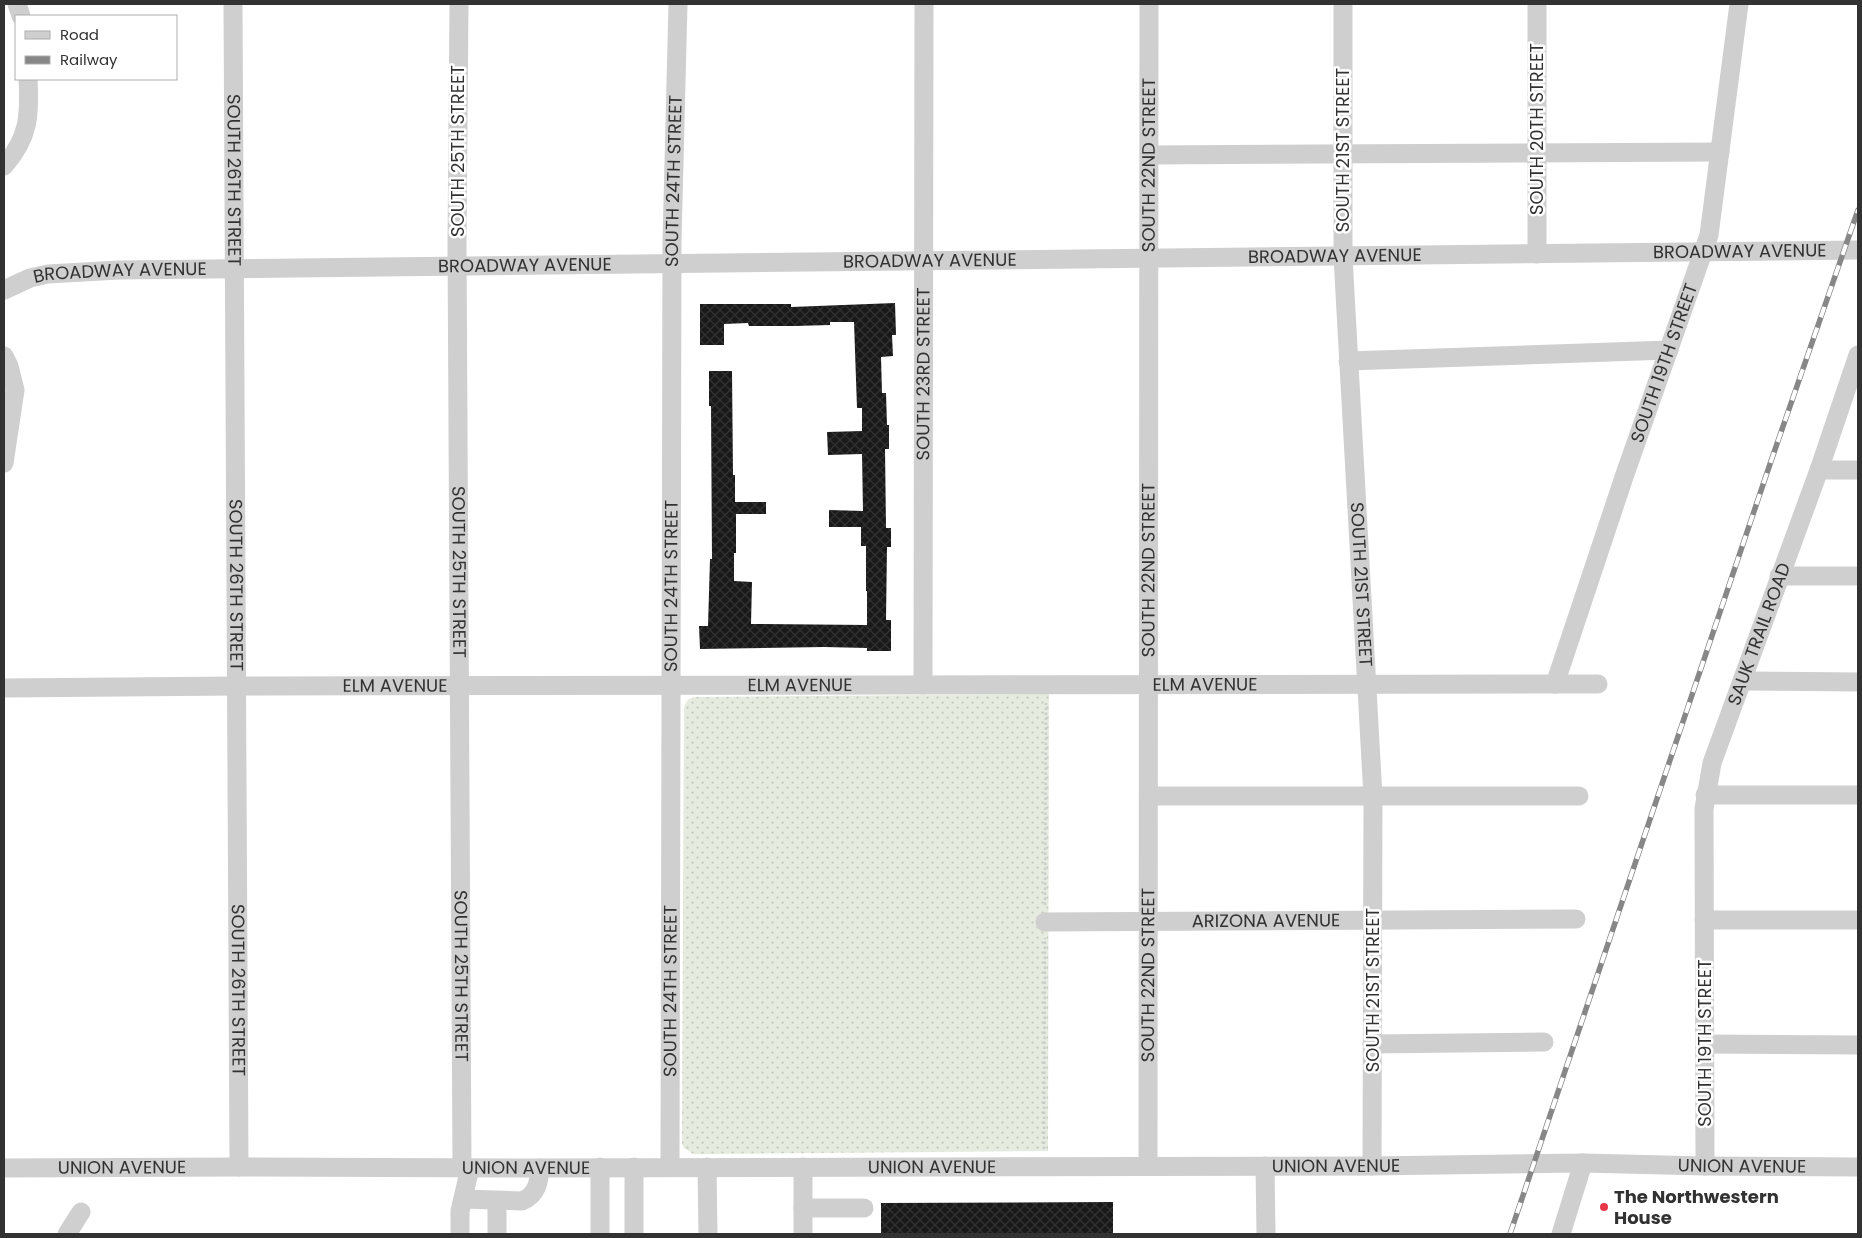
<svg xmlns="http://www.w3.org/2000/svg" width="1862" height="1238" font-family="Poppins,sans-serif">
<style>
.grass{fill:url(#grass-dots)}
.building{fill:url(#building-cross-hatch)}
.lines{fill:none;stroke-linecap:round;stroke-linejoin:round}
.path{stroke:#ccc;stroke-width:2.5;stroke-dasharray:2.5 2.5;stroke-linecap:butt}
.minor{stroke:#cfcfcf;stroke-width:19}
.rail-casing{stroke:#878787;stroke-width:5.5}
.rail{stroke:#fff;stroke-width:4;stroke-dasharray:11;stroke-linecap:butt}
.poi-dot{fill:#e73748;stroke:#fff;stroke-width:2}
.labels{text-anchor:middle;stroke-width:5;stroke-linejoin:round;paint-order:stroke}
.street-label{font-size:18px;fill:#323232;stroke:#fff}
.poi-label{font-size:18px;font-weight:bold;fill:#323232;stroke:#fff;text-anchor:start}
</style>
<defs>
<pattern id="grass-dots" width="8" height="8" patternUnits="userSpaceOnUse" patternTransform="scale(1.25)"><rect width="8" height="8" fill="#e5ebde"/><path d="M2 2h.1M6 6h.1" fill="none" stroke="#c5cabf" stroke-width="1.8" stroke-linecap="round"/></pattern>
<pattern id="building-cross-hatch" width="8" height="8" patternUnits="userSpaceOnUse" patternTransform="scale(1.25)"><rect width="8" height="8" fill="#191919"/><path d="M0 0l8 8M0 8l8-8" fill="none" stroke="#323232"/></pattern>
</defs>
<rect width="100%" height="100%" fill="#fff"/>
<!-- grass -->
<path class="grass" d="M1049 694 1048 1151 693 1154 684 1148 682 1144 684 708C686 701 688 698 695 697Z"/>
<!-- building -->
<path class="building" d="M895 303 896 335H892L893 356 881 357 882 393H886L887 425H889V449H885L886 528H891V547H887L886 620H891V651H867V648L824 647 700 649 699 626H708L710 559H712L711 406H709V371H732L733 475H735V502H766V514H736V553H734V581L752 582 751 624 867 625V591H866V546H861V527H829V510L863 511 862 454 828 455 827 432 862 431V408H857L854 322H830V325L795 326H749L748 323 724 324V345H700V304H791V307Z
M1113 1202V1234H881V1203Z"/>
<g class="lines">
<!-- path -->
<path class="path" d="M1045 905 1046 703
M1044 1149 1045 938"/>
<!-- minor -->
<g class="minor">
<path d="M17 4 21 16"/>
<path id="s1" d="M233 4 239 1167"/>
<path id="s2" d="M459 4 457 243 462 1168"/>
<path id="s3" d="M1343 4V257L1373 797 1372 1166"/>
<path d="M1149 155 1720 152"/>
<path d="M4 166C29 138 30 115 28 79"/>
<path d="M1537 254V4"/>
<path id="s4" d="M4 290 30 278 48 274 119 270 1858 250"/>
<path d="M4 356 9 366 15 390 4 463"/>
<path d="M1348 361 1669 350"/>
<path d="M1819 470H1858"/>
<path d="M1779 576H1858"/>
<path d="M1742 681 1858 682"/>
<path id="s5" d="M1555 684 1624 477 1709 235 1739 4"/>
<path id="s6" d="M923 685 924 4"/>
<path id="s7" d="M4 688 236 686 1598 684"/>
<path d="M1705 795H1858"/>
<path d="M1149 796H1579"/>
<path d="M1704 920H1858"/>
<path id="s8" d="M1045 922 1576 919"/>
<path d="M1372 1044 1544 1042"/>
<path d="M1705 1044 1858 1045"/>
<path id="s9" d="M1148 1166 1149 4"/>
<path d="M1265 1166 1266 1234"/>
<path id="s10" d="M1705 1166 1704 809 1712 763 1819 470 1858 355"/>
<path id="s11" d="M670 1167 672 241 678 4"/>
<path d="M707 1167 708 1234"/>
<path id="s12" d="M4 1168 239 1167 540 1168 1372 1166 1583 1163 1705 1166 1858 1167"/>
<path d="M463 1199 522 1201C537 1195 539 1182 540 1168"/>
<path d="M497 1201V1234"/>
<path d="M803 1208H864"/>
<path d="M67 1234 81 1212"/>
<path d="M460 1234V1211L470 1168"/>
<path d="M600 1234V1167"/>
<path d="M634 1234V1167"/>
<path d="M803 1234V1167"/>
<path d="M1561 1234 1583 1163"/>
</g>
<!-- rail casing -->
<g class="rail-casing">
<path id="rail" d="M1510 1234 1770 464 1858 210"/>
</g>
<!-- rail -->
<use href="#rail" class="rail"/>
</g>
<!-- markers -->
<circle class="poi-dot" cx="1604" cy="1207" r="5"/>
<g class="labels">
<!-- street labels -->
<g class="street-label">
<text transform="translate(1537 129) rotate(-90)" y="6">SOUTH 20TH STREET</text>
<text transform="translate(1343 150) rotate(-90)" y="6">SOUTH 21ST STREET</text>
<text transform="translate(458 151) rotate(-90)" y="6">SOUTH 25TH STREET</text>
<text dy="6" stroke="none"><textPath href="#s9" startOffset="1001">SOUTH 22ND STREET</textPath></text>
<text dy="6" stroke="none"><textPath href="#s1" startOffset="176">SOUTH 26TH STREET</textPath></text>
<text dy="6" stroke="none"><textPath href="#s11" startOffset="986">SOUTH 24TH STREET</textPath></text>
<text dy="6" stroke="none"><textPath href="#s4" startOffset="1739">BROADWAY AVENUE</textPath></text>
<text dy="6" stroke="none"><textPath href="#s4" startOffset="1334">BROADWAY AVENUE</textPath></text>
<text dy="6" stroke="none"><textPath href="#s4" startOffset="929">BROADWAY AVENUE</textPath></text>
<text dy="6" stroke="none"><textPath href="#s4" startOffset="524">BROADWAY AVENUE</textPath></text>
<text dy="6" stroke="none"><textPath href="#s4" startOffset="119">BROADWAY AVENUE</textPath></text>
<text dy="6" stroke="none"><textPath href="#s5" startOffset="339">SOUTH 19TH STREET</textPath></text>
<text dy="6" stroke="none"><textPath href="#s6" startOffset="311">SOUTH 23RD STREET</textPath></text>
<text dy="6" stroke="none"><textPath href="#s9" startOffset="596">SOUTH 22ND STREET</textPath></text>
<text dy="6" stroke="none"><textPath href="#s2" startOffset="568">SOUTH 25TH STREET</textPath></text>
<text dy="6" stroke="none"><textPath href="#s1" startOffset="581">SOUTH 26TH STREET</textPath></text>
<text dy="6" stroke="none"><textPath href="#s11" startOffset="581">SOUTH 24TH STREET</textPath></text>
<text dy="6" stroke="none"><textPath href="#s3" startOffset="581">SOUTH 21ST STREET</textPath></text>
<text dy="6" stroke="none"><textPath href="#s10" startOffset="541">SAUK TRAIL ROAD</textPath></text>
<text dy="6" stroke="none"><textPath href="#s7" startOffset="1201">ELM AVENUE</textPath></text>
<text dy="6" stroke="none"><textPath href="#s7" startOffset="391">ELM AVENUE</textPath></text>
<text dy="6" stroke="none"><textPath href="#s7" startOffset="796">ELM AVENUE</textPath></text>
<text dy="6" stroke="none"><textPath href="#s8" startOffset="221">ARIZONA AVENUE</textPath></text>
<text dy="6" stroke="none"><textPath href="#s9" startOffset="191">SOUTH 22ND STREET</textPath></text>
<text dy="6" stroke="none"><textPath href="#s2" startOffset="972">SOUTH 25TH STREET</textPath></text>
<text dy="6" stroke="none"><textPath href="#s1" startOffset="986">SOUTH 26TH STREET</textPath></text>
<text dy="6" stroke="none"><textPath href="#s11" startOffset="176">SOUTH 24TH STREET</textPath></text>
<text transform="translate(1373 990) rotate(-90)" y="6">SOUTH 21ST STREET</text>
<text transform="translate(1705 1043) rotate(-90)" y="6">SOUTH 19TH STREET</text>
<text dy="6" stroke="none"><textPath href="#s12" startOffset="1332">UNION AVENUE</textPath></text>
<text dy="6" stroke="none"><textPath href="#s12" startOffset="1738">UNION AVENUE</textPath></text>
<text dy="6" stroke="none"><textPath href="#s12" startOffset="118">UNION AVENUE</textPath></text>
<text dy="6" stroke="none"><textPath href="#s12" startOffset="522">UNION AVENUE</textPath></text>
<text dy="6" stroke="none"><textPath href="#s12" startOffset="928">UNION AVENUE</textPath></text>
</g>
<!-- poi labels -->
<g class="poi-label">
<text x="1614" y="1203">The Northwestern<tspan x="1614" dy="21">House</tspan></text>
</g>
</g>
<!-- border -->
<rect width="1862" height="1238" fill="none" stroke="#323232" stroke-width="10"/>
<!-- legend -->
<rect x="15" y="15" width="162" height="65" fill="#ffffff" stroke="#adadad"/>
<rect x="25" y="31" width="25" height="8" fill="#cfcfcf" stroke="#adadad"/>
<text x="60" y="40" font-size="15" fill="#323232">Road</text>
<rect x="25" y="56" width="25" height="8" fill="#878787" stroke="#adadad"/>
<text x="60" y="65" font-size="15" fill="#323232">Railway</text>
</svg>
